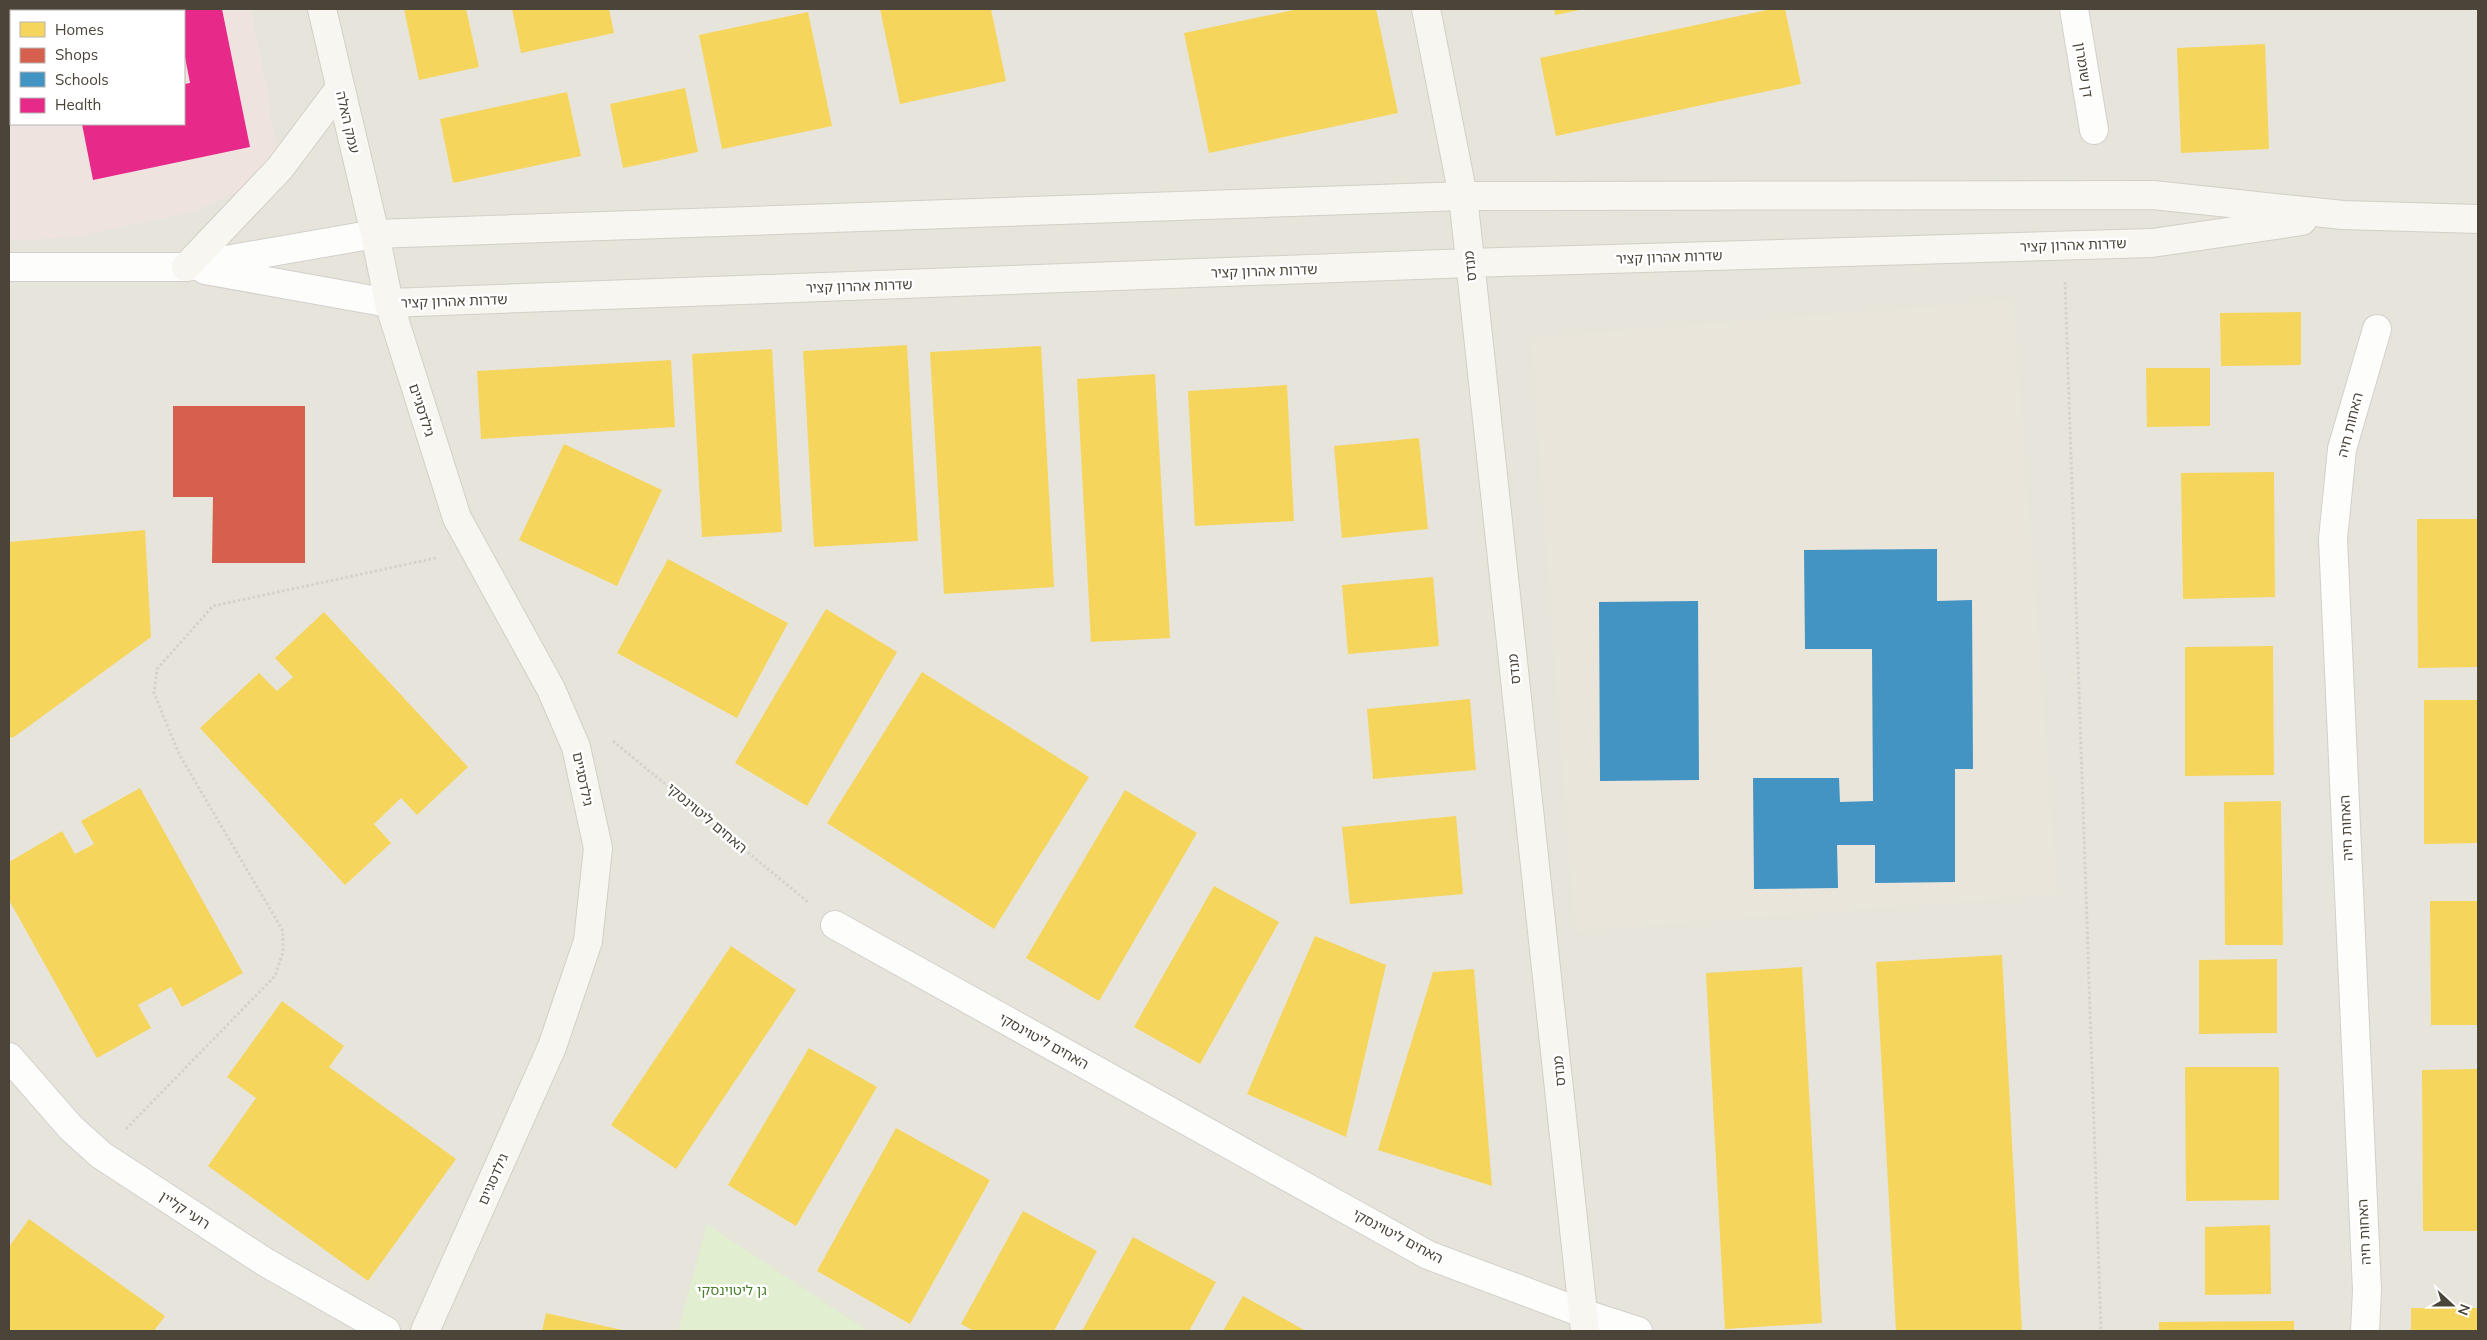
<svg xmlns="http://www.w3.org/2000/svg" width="2487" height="1340" font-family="Mulish,'Noto Sans Hebrew',sans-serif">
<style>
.residential{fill:#e7e4dc;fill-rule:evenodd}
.education{fill:#eae5da}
.medical{fill:#eee3df;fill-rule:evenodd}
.green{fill:#e1eecf}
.homes{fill:#f6d55c}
.shops{fill:#d6604d}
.schools{fill:#4393c3}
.health{fill:#e7298a}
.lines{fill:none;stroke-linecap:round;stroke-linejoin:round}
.street-casing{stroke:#d2d0cb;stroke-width:30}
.secondary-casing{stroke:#d3cfc5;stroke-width:30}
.path{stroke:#d3d2cc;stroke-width:3;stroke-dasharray:2.5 2.5;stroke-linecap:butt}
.street{stroke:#fdfdfc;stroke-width:28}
.secondary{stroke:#f7f6f1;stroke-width:28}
.labels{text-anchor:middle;stroke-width:5;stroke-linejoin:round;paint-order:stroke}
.street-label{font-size:14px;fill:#4b4439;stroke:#fff}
.park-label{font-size:14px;fill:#4a7f2a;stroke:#fff}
</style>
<rect width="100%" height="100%" fill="#f4f2ee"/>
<!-- residential -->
<path class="residential" d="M9 9H2478V1331H9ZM11 11H184V124H11Z"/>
<!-- education -->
<path class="education" d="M2013 300 2057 894 1575 931 1531 338Z"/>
<!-- medical -->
<path class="medical" d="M9 9H251L267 88 279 172 193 212 72 237 9 241ZM11 11H184V124H11Z"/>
<!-- green -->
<path class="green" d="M707 1224 868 1331H678Z"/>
<!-- homes -->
<path class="homes" d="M404 9H466L479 67 419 80Z
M512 9H609L614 33 521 53Z
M880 9H991L1006 81 900 104Z
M1298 9H1376L1398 113 1209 153 1184 33Z
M1554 9H1580V10L1555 15Z
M1772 9H1785L1801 84 1556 136 1540 58Z
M808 12 832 126 722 149 699 35Z
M2265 44 2269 149 2181 153 2177 48Z
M685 88 698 152 623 168 610 104Z
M567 92 581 156 453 183 440 119Z
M2301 312V365L2221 366 2220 313Z
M907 345 918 541 814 547 803 351Z
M1041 346 1054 587 944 594 930 352Z
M772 349 782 532 702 537 692 354Z
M671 360 675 427 481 439 477 371Z
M2146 368H2210V426L2147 427Z
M1155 374 1170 638 1091 642 1077 379Z
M1287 385 1294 521 1195 526 1188 391Z
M1419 438 1428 529 1342 538 1334 446Z
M564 444 662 490 617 586 519 540Z
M2274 472 2275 597 2183 599 2181 473Z
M2417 519H2478V667L2418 668Z
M145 530 151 637 14 737 9 738V542Z
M668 559 788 623 737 718 617 653Z
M1433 577 1439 646 1348 654 1342 585Z
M826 609 897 652 807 806 735 763Z
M324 612 468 767 417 815 401 798 374 824 391 843 345 885 200 728 259 673 277 691 293 677 275 658Z
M2273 646 2274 775 2185 776V647Z
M922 672 1089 777 994 929 827 823Z
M1470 699 1476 770 1373 779 1367 709Z
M2424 700H2478V843L2424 844Z
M140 788 243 973 182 1007 171 987 138 1005 151 1028 97 1058 9 900V862L62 831 75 854 94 844 81 821Z
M1125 790 1197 833 1099 1001 1026 958Z
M2281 801 2283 945H2225L2224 802Z
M1456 816 1463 894 1350 904 1342 827Z
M1214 886 1279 922 1200 1064 1134 1027Z
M2430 901H2478V1025H2431Z
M1315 936 1386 965 1346 1137 1247 1094Z
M731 946 796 990 676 1169 611 1125Z
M2002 955 2022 1331H1896L1876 962Z
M2277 959V1033L2199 1034V960Z
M1802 967 1822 1323 1725 1329 1706 973Z
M1474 969 1492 1186 1378 1150 1433 972Z
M282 1001 344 1046 329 1067 456 1159 368 1281 208 1166 256 1098 227 1077Z
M809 1048 877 1087 796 1226 728 1185Z
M2185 1067H2279V1200L2186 1201Z
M2478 1069V1231H2423L2422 1070Z
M896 1128 990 1180 910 1324 817 1271Z
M1023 1211 1097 1251 1054 1331H974L961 1324Z
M29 1219 165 1316 154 1331H9V1247Z
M2270 1225 2271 1294 2205 1295V1227Z
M1133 1237 1216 1282 1189 1331H1082Z
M1243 1296 1306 1331H1223Z
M2411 1308H2478V1331H2411Z
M546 1313 622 1330V1331H542Z
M2294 1321V1331H2159V1322Z"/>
<!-- shops -->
<path class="shops" d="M173 406H305V563H212L213 497H173Z"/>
<!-- schools -->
<path class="schools" d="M1937 549V601L1972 600 1973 769H1955V882L1875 883V845H1837L1838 888 1754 889 1753 778H1839L1840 802 1873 801 1872 649H1805L1804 550Z
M1698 601 1699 780 1600 781 1599 602Z"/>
<!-- health -->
<path class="health" d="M57 9H131V11H58Z
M175 9H222L250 147 93 180 82 124H184V84L190 83 184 52V11H175Z"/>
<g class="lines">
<!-- street casing -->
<g class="street-casing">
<path id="street" d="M2074 9 2094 130
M9 267H186L375 234
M205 270 389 303
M835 925 1428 1255 1585 1314 1638 1331
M9 1057 71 1128 101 1155 265 1262 386 1331
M2365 1331 2367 1290 2333 539 2342 449 2377 329"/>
</g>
<!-- secondary casing -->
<g class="secondary-casing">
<path id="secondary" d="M322 9 375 234 389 303 457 518 551 689 576 747 598 848 588 941 552 1047 425 1331
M1426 9 1463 196 1585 1331
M375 234 1463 196 2153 195 2343 215 2478 219
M186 267 280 168 340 88
M389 303 1470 263 2152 243 2302 221"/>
</g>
<!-- path -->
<path class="path" d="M2065 282 2101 1331
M613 741 808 902
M126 1129 275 976 283 952V931L179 754 154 693 157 669 213 606 436 558"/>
<!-- street -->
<use href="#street" class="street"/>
<!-- secondary -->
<use href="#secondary" class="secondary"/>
</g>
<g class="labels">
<!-- street labels -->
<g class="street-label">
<text transform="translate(2084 70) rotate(81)" y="5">דן שומרון</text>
<text transform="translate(348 122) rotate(77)" y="5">עמק האלה</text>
<text transform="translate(2073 245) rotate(-2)" y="5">שדרות אהרון קציר</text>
<text transform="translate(1669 257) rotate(-2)" y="5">שדרות אהרון קציר</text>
<text transform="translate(1470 266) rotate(-96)" y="5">מנדס</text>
<text transform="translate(1264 271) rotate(-2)" y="5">שדרות אהרון קציר</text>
<text transform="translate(859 286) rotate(-2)" y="5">שדרות אהרון קציר</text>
<text transform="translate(454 301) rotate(-2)" y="5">שדרות אהרון קציר</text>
<text transform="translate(422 410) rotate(72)" y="5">גילדסגיים</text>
<text transform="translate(2350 425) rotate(-76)" y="5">האחות חיה</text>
<text transform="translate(1514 669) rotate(-96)" y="5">מנדס</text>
<text transform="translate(583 779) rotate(78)" y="5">גילדסגיים</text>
<text transform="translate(707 818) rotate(40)" y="5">האחים ליטוינסקי</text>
<text transform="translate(2346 828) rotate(-93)" y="5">האחות חיה</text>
<text transform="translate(1044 1041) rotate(29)" y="5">האחים ליטוינסקי</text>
<text transform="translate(1559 1071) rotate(-96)" y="5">מנדס</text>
<text transform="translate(493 1179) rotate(-66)" y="5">גילדסגיים</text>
<text transform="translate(185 1210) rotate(33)" y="5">רועי קליין</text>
<text transform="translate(2364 1232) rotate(-93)" y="5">האחות חיה</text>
<text transform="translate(1398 1236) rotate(28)" y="5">האחים ליטוינסקי</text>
</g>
<!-- park labels -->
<g class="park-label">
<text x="732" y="1295">גן ליטוינסקי</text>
</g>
</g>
<!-- border -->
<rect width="2487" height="1340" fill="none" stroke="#4b4439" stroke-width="20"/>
<!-- legend -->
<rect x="10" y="10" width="175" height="115" fill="#ffffff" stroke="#b7b4b0"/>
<rect x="20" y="22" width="25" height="15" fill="#f6d55c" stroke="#b7b4b0"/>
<text x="55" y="35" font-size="15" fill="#4b4439">Homes</text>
<rect x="20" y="48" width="25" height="15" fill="#d6604d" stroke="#b7b4b0"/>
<text x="55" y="60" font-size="15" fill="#4b4439">Shops</text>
<rect x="20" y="72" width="25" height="15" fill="#4393c3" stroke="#b7b4b0"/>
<text x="55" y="85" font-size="15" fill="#4b4439">Schools</text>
<rect x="20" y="98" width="25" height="15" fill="#e7298a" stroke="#b7b4b0"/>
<text x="55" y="110" font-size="15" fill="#4b4439">Health</text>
<!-- north arrow -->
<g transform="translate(2452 1305) rotate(111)" stroke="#ffffff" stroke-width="4" paint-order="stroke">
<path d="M0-4L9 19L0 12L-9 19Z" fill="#4b4439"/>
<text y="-8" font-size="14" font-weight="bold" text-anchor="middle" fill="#4b4439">N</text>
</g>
</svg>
